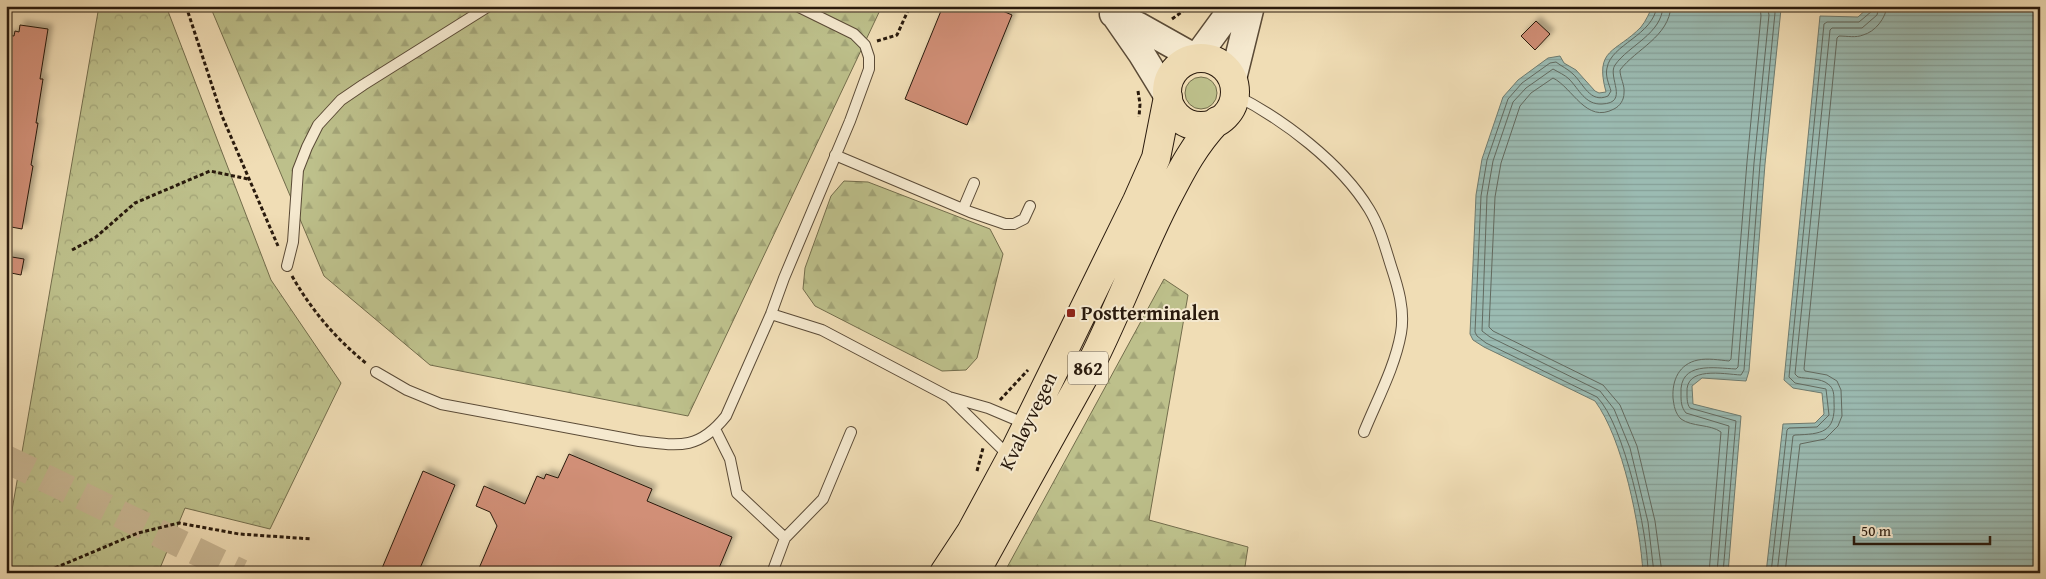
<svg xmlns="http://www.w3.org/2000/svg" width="2046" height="579" font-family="'Gentium Book Plus',serif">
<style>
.grass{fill:#bdc08b;stroke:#736d4c}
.forest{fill:url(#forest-firs);stroke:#736d4c}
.park{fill:url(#park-crowns);stroke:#736d4c}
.water{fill:url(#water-rules);stroke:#6d7b70}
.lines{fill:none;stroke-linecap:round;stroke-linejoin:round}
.shore{stroke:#626a60;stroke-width:1}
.building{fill:#d18f77;stroke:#291a0d;filter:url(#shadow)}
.primary-tunnel{stroke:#c8b693;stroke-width:28;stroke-dasharray:28 14;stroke-linecap:butt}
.service-casing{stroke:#5b4b37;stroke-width:12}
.tertiary-casing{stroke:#5b4b37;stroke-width:29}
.primary-casing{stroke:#291a0d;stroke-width:30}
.path{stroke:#291a0d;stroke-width:3;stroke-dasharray:4 2.5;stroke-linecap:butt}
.service{stroke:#f5e9cf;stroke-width:10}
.tertiary{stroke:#f5e9cf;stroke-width:26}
.primary{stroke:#f0ddb5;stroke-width:28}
.poi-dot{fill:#8f2418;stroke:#f5e9cf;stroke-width:2}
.labels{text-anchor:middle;stroke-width:4;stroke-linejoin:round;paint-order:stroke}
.shield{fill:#f5e9cf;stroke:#665847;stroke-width:1}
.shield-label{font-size:19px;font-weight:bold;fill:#291a0d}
.poi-label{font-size:20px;font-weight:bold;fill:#291a0d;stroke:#f5e9cf;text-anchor:start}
.street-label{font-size:20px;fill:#291a0d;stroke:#f5e9cf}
</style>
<defs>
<pattern id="forest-firs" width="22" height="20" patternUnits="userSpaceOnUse" patternTransform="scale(1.25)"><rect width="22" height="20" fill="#bdc08b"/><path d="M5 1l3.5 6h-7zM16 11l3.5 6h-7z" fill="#a2a477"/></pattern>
<pattern id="park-crowns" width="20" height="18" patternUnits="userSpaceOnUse" patternTransform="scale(1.25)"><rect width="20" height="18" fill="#bdc08b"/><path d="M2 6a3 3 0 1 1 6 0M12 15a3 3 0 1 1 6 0" fill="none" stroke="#a2a477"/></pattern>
<pattern id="water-rules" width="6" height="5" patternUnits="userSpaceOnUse" patternTransform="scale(1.25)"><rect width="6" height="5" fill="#9bbbb2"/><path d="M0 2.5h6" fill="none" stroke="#86a098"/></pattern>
<filter id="shadow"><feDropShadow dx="4.5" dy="-4.5" stdDeviation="2.5" flood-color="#0004"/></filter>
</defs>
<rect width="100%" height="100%" fill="#f0ddb5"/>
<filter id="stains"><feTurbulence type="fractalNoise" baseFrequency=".004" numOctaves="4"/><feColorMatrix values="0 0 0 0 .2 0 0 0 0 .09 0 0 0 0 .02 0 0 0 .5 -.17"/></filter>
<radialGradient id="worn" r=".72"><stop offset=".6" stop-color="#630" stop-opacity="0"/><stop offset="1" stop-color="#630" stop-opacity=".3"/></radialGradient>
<!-- grass -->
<path class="grass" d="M1185 93a16 16 0 1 1 32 0a16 16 0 1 1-32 0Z"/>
<!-- forest -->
<path class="forest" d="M210 6H882L688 416 430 365 324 276Z
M844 181 868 182 990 229 1003 254 977 358 966 370 942 371 815 306 803 289 805 268 831 196Z
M1164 279 1188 295 1149 520 1248 547 1244 573H1004Z"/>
<!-- park -->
<path class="park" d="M99 6H166L271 280 341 383 270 529 185 508 158 573H6V545Z"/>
<!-- water -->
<path class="water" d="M1653 6H1770L1781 9 1765 164 1749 371 1746 381 1702 378 1692 386 1693 404 1741 416 1728 573H1643C1640 525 1623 439 1595 401L1484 347 1473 340 1470 334 1476 195 1482 159 1503 97 1518 80 1548 58 1560 56 1564 63 1576 70 1595 91 1599 93 1606 92C1594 48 1616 53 1641 27 1646 21 1649 13 1653 6Z
M1870 6H2040V573H1766L1783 424 1815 423 1824 414 1822 393 1793 388 1784 380 1820 16 1858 17Z"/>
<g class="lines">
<!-- shore -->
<path class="shore" d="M1648 573C1648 534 1624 424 1597 397L1486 343 1477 336 1475 332 1481 196 1487 160 1508 99 1522 83 1550 63 1556 62C1561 66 1568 69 1573 74 1583 83 1590 104 1608 96L1611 91C1609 84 1605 76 1607 68 1611 44 1653 36 1657 6
M1654 573 1648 522 1630 448 1614 409 1600 391 1490 337 1482 331 1487 196 1493 161 1513 102 1526 88 1553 69C1558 72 1565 75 1569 79 1579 89 1585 105 1602 104 1630 103 1607 77 1615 65 1629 45 1662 34 1663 6
M1662 573 1655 521 1637 446 1620 405 1603 385 1493 331 1489 327 1495 197 1501 163 1520 106 1531 93 1553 78C1573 88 1586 124 1614 109 1620 106 1624 100 1624 93 1625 85 1620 78 1620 70 1636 49 1669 37 1671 6
M1709 573 1721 432C1710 424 1692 427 1681 419 1675 413 1674 406 1673 398 1672 380 1679 364 1698 360 1708 358 1719 360 1729 361L1731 359 1747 162 1761 16 1760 6
M1717 573 1729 426 1686 413C1681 407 1681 401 1681 394 1679 361 1714 368 1736 369L1738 367 1754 163 1769 15 1767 6
M1723 573 1736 421 1690 408C1687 404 1687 399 1687 393 1685 366 1723 374 1741 375L1744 370 1760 164 1775 13 1774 6
M1771 573 1787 430 1789 428 1817 427 1829 415 1826 389 1795 383 1789 377 1824 24 1827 22H1859L1872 11 1873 6
M1777 573 1793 436 1795 435C1821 434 1836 433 1834 402 1834 395 1834 388 1828 384 1821 378 1807 379 1798 377L1795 374 1830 30 1832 28H1862L1877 15 1879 6
M1785 573 1800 444 1825 439 1838 426 1842 416 1841 390 1837 381 1827 375 1805 371 1804 369 1837 38 1839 36C1847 36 1856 38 1863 35 1875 32 1886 18 1887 6"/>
</g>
<!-- building -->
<path class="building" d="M943 6H991L1012 15 967 125 905 99Z
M1536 21 1550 34 1535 50 1521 36Z
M20 25 48 29 40 79H43L36 123H38L31 165 33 166 22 229 6 226V107L10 85H6V82L11 55 6 54V35L14 36 15 31 19 32Z
M6 256 24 259 21 275 6 272Z
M569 454 652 489 647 501 732 537 717 573H477L497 526 490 512 476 506 484 486 525 504 537 476 544 479 546 474 558 478Z
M423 471 455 485 418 573H380Z"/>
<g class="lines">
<!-- primary-tunnel -->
<path class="primary-tunnel" d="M6 459 241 573"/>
<!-- service casing -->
<g class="service-casing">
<path id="service" d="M1235 95C1283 119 1341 163 1369 209 1380 227 1385 247 1391 266 1398 287 1405 310 1401 333 1395 367 1377 400 1364 432
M835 155 970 212 1005 224H1014L1024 219 1030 206
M963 209 974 183
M287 266 293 242 298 170 307 147 318 125 341 100 363 85 489 6
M771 314 822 330 949 397 988 408 1026 424
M376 372 407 390 441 404 639 441C679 446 699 450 726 416L771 314 784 278 850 121 869 69V57L865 45 854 34 797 6
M949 397 1002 449 1011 455
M715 429 730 459 737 493 785 538 772 573
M785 538 823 499 851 432"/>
</g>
<!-- tertiary casing -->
<g class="tertiary-casing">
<path id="tertiary" d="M1113 14 1139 26 1196 58 1234 6
M1116 17 1141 53 1168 97
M1233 79 1251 6"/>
</g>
<!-- primary casing -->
<g class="primary-casing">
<path id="primary" d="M1167 92a34 34 0 1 1 68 0a34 34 0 1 1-68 0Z
M944 573 971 532 1012 456 1137 201 1156 158 1168 97
M975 573 1093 360C1119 308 1139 253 1166 200 1181 171 1194 145 1217 121"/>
</g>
<!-- path -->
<path class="path" d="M186 6 222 116 278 246
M1172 19 1190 6
M877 41 897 35 910 6
M1138 91 1140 104 1139 117
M72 250 96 237 135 203 210 171 248 179
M292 276C312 311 336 339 367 364
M1000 400 1028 370
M977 471 983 448
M43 573 138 533 179 523 239 534 312 539"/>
<!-- service -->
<use href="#service" class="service"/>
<!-- tertiary -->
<use href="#tertiary" class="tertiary"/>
<!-- primary -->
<use href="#primary" class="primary"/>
</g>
<!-- markers -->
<rect class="poi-dot" x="1066" y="308" width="10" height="10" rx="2.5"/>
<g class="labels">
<!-- shield labels -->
<rect class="shield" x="1068" y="351.5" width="40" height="33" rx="4"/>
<g class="shield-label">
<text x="1088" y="375">862</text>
</g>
<!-- poi labels -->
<g class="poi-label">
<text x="1081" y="320">Postterminalen</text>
</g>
<!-- street labels -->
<g class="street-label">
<text transform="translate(1028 421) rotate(-64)" y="7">Kvaløyvegen</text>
</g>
</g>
<!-- margin -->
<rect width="2046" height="579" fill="none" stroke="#f0ddb5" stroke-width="25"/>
<rect x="8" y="8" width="2031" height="564" fill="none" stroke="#291a0d" stroke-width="2.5"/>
<rect x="12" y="12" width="2021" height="554" fill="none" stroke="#291a0d"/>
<!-- scale -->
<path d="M1854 536v8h136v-8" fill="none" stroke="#291a0d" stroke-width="2.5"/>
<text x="1861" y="536" font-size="15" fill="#291a0d" stroke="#f5e9cf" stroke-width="4" paint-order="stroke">50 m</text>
<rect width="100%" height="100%" filter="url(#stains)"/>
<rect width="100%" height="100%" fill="url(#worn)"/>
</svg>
